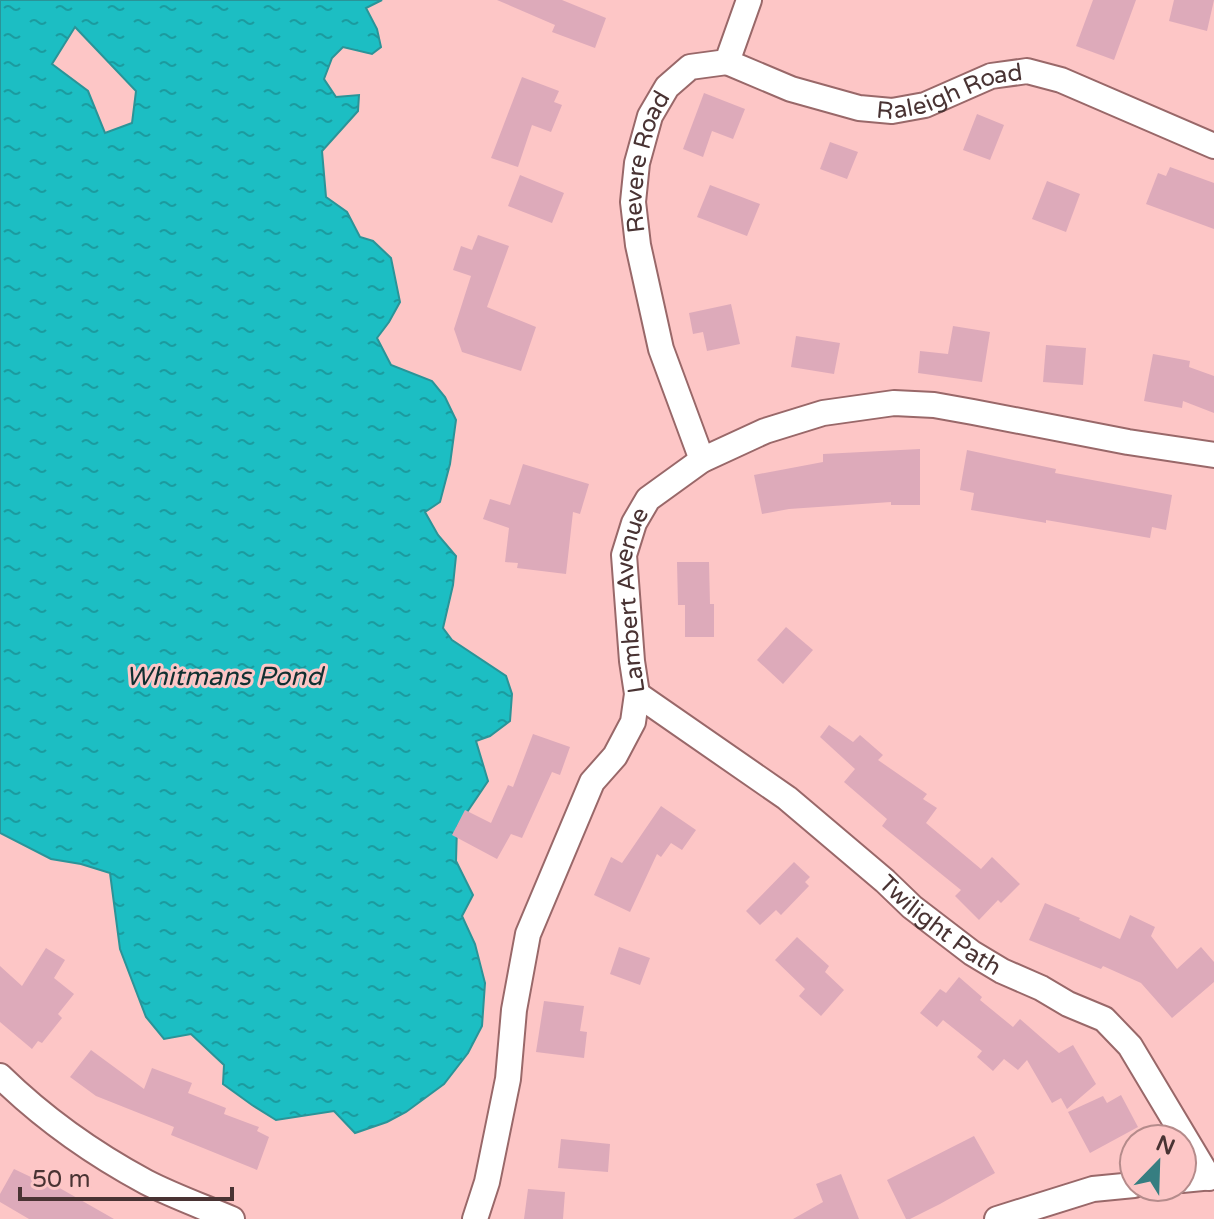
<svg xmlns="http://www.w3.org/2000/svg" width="1214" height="1219" font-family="'Varela Round',sans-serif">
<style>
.water{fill:url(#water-ripples);stroke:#2a9498;stroke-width:2;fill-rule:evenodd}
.building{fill:#ddaaba}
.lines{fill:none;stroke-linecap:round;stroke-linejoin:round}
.street-casing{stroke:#996869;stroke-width:28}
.street{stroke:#fff;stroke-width:24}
.labels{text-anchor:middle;stroke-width:6;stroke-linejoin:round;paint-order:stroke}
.street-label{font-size:24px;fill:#493333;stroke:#fdc6c6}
.water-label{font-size:26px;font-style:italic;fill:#113031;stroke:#fdc6c6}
</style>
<defs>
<pattern id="water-ripples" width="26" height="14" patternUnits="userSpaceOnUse" patternTransform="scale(2)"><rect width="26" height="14" fill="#1cbec3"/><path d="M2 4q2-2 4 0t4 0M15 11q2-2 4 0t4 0" fill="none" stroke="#1b9b9f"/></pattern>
</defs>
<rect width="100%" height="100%" fill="#fdc6c6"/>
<!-- water -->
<path class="water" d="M0 0H382L366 8 377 29 381 47 372 54 343 47 332 58 324 79 336 97 359 95 358 111 322 151 326 197 347 212 360 237 373 241 391 258 400 302 389 322 377 338 391 365 432 381 445 397 456 420 450 464 440 502 425 512 438 535 456 556 453 585 443 628 452 640 506 676 512 694 510 721 490 736 476 741 488 781 457 827 456 861 473 895 462 916 475 944 485 983 482 1026 468 1053 444 1084 406 1112 387 1122 355 1133 334 1111 276 1120 252 1105 223 1084 224 1065 191 1034 164 1039 146 1017 120 949 110 873 81 864 51 859 0 833ZM75 27 136 91 132 123 105 133 88 91 52 64Z"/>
<!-- building -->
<path class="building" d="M497 0H562L606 18 595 48 552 32 555 25Z
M1093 0H1136L1114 60 1076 46Z
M1174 0H1214L1207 31 1169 21Z
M522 77 559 91 554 102 562 105 551 132 532 125 518 167 491 158Z
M704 93 745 109 733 139 712 131 703 157 683 149Z
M977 114 1004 125 990 160 963 150Z
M830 142 858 152 847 179 820 169Z
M1170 167 1214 183V229L1146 204 1158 173 1166 176Z
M520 175 564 193 552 223 508 206Z
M1047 181 1080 194 1066 232 1032 219Z
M710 185 760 204 747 236 697 217Z
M478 235 509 246 487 307 536 327 521 371 462 352 454 329 471 276 453 270 461 246 472 250Z
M731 304 740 344 707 351 703 332 693 334 689 313Z
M953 326 990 332 982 382 918 373 920 351 948 354Z
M796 336 840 343 834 374 791 367Z
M1046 345 1086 348 1083 385 1043 382Z
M1153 354 1190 361 1189 367 1214 376V413L1183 401 1182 408 1144 401Z
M920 449V505H891V502L789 509 762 514 754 475 823 462V454Z
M967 450 1056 469 1055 473 1172 495 1166 530 1152 527 1150 538 1046 520V523L1041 522 971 510 974 493 960 490Z
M523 464 589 484 580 514 573 512 566 574 517 568 518 563 505 562 509 528 483 519 490 499 510 505Z
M677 562H709L710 604H714V637H685V605H678Z
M786 627 813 650 783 684 757 660Z
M829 725 853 742 860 735 883 755 878 760 927 794 923 799 937 808 926 823 981 869 992 857 1020 884 1001 903 998 900 979 920 955 896 961 890 882 826 887 819 844 782 855 769 820 737Z
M533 734 570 747 560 775 552 772 522 838 511 834 497 859 452 835 465 810 491 823 508 785 513 787Z
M661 806 696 830 682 850 671 843 661 857 657 854 630 912 594 895 611 857 622 863Z
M794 862 810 877 805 882 809 886 781 915 776 910 760 925 746 911Z
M1045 903 1080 918 1079 920 1120 939 1130 915 1155 927 1151 936 1177 969 1201 947 1214 962V982L1172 1018 1141 983 1103 966 1101 969 1029 940Z
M797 937 829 966 825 972 844 990 821 1016 799 996 805 989 775 960Z
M619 947 650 958 640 985 610 974Z
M46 948 65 960 54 978 74 994 58 1014 62 1018 42 1043 38 1041 32 1049 0 1022V966L22 986Z
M959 977 982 997 980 1000 1013 1027 1020 1019 1059 1053 1073 1045 1096 1084 1067 1109 1061 1098 1052 1103 1027 1060 1018 1070 1004 1059 993 1071 977 1057 982 1051 943 1020 937 1027 920 1013 940 989 946 993Z
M544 1001 584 1006 580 1031 587 1032 584 1058 536 1052Z
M91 1050 144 1089 152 1068 192 1083 188 1093 226 1108 224 1114 259 1127 257 1131 269 1137 257 1170 171 1135 174 1127 96 1096 70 1077Z
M1121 1095 1138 1127 1090 1153 1068 1112 1103 1096 1107 1103Z
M974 1136 995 1173 940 1204 910 1219H906L887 1180Z
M561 1139 610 1144 608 1172 558 1168Z
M14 1169 33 1178 35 1174 114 1219H29L0 1202V1194Z
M841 1174 859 1219H793L823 1202 816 1184Z
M528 1189 565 1192 563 1219H524Z"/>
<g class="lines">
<!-- street casing -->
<g class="street-casing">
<g id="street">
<path id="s1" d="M727 62 791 89 859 108 892 111 925 105 991 76 1027 71 1061 80 1214 146"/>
<path id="s2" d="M702 460 661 349 638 245 633 202 637 163 650 116 667 87 690 67 727 62 749 0"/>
<path id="s3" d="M637 694 787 798 885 881 912 907 972 953 1002 971 1041 988 1068 1004 1104 1019 1130 1046 1209 1178"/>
<path d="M0 1076C43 1118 92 1153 146 1182 173 1196 204 1207 232 1219"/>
<path d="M1182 1180 1214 1177"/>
<path id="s4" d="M475 1219 487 1182 508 1079 514 1010 528 934 592 782 615 756 633 722 637 694 632 661 624 555 634 523 648 499 702 460 765 431 823 413 894 403 934 405 973 412 1128 442 1214 455"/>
<path d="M997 1219 1093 1189 1134 1185"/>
</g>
</g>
<!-- street -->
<use href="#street" class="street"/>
</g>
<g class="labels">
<!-- street labels -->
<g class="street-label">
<text dy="8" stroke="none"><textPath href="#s1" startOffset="234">Raleigh Road</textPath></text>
<text dy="8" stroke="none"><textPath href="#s2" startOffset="310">Revere Road</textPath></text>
<text dy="8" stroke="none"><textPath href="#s4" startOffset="652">Lambert Avenue</textPath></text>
<text dy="8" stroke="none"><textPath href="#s3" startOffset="382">Twilight Path</textPath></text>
</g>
<!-- water labels -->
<g class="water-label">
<text x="224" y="685">Whitmans Pond</text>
</g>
</g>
<!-- north arrow -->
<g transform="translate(1158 1163) rotate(23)"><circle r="38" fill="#fdc6c6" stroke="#b58b8b" stroke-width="2"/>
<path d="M0-6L14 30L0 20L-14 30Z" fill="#367e81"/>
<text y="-12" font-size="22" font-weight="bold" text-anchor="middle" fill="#493333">N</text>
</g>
<!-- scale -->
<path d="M20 1187v12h212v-12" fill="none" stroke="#493333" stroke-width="4"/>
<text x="32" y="1187" font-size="24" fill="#493333" stroke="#fdc6c6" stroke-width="6" paint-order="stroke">50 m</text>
</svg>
